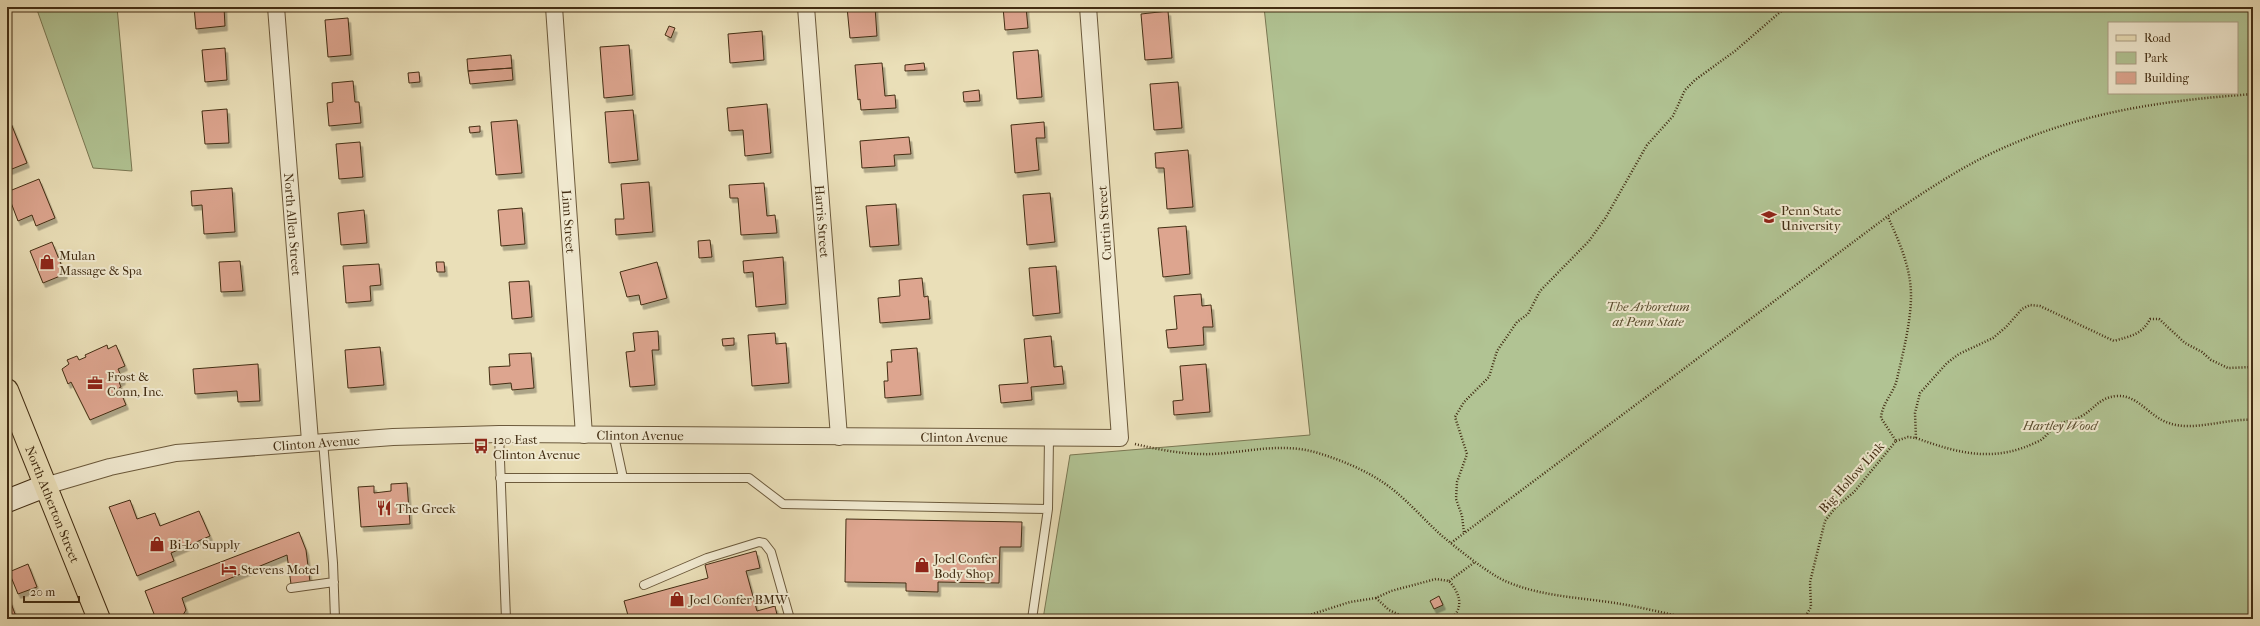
<svg xmlns="http://www.w3.org/2000/svg" width="2260" height="626" font-family="'IM FELL French Canon',serif">
<style>
.green{fill:#b1c393;stroke:#7a7853;fill-rule:evenodd}
.building{fill:#dda58f;stroke:#422d13;filter:url(#shadow)}
.lines{fill:none;stroke-linecap:round;stroke-linejoin:round}
.service-casing{stroke:#6c5a3c;stroke-width:10}
.minor-casing{stroke:#6c5a3c;stroke-width:18}
.secondary-casing{stroke:#422d13;stroke-width:24}
.primary-casing{stroke:#422d13;stroke-width:24}
.path{stroke:#422d13;stroke-width:2.5;stroke-dasharray:1 2;stroke-linecap:butt}
.service{stroke:#f1ead1;stroke-width:8}
.minor{stroke:#f1ead1;stroke-width:16}
.secondary{stroke:#f1ead1;stroke-width:22}
.primary{stroke:#eadfb8;stroke-width:22}
.labels{text-anchor:middle;stroke-width:4;stroke-linejoin:round;paint-order:stroke}
.poi-label{font-size:13px;fill:#422d13;stroke:#f1ead1;text-anchor:start}
.street-label{font-size:13px;fill:#422d13;stroke:#f1ead1}
.park-label{font-size:13px;font-style:italic;fill:#584b2d;stroke:#f1ead1}
</style>
<defs>
<filter id="shadow"><feDropShadow dx="2.5" dy="4.5" stdDeviation="0" flood-color="#0004"/></filter>
</defs>
<rect width="100%" height="100%" fill="#eadfb8"/>
<filter id="stains"><feTurbulence type="fractalNoise" baseFrequency=".005" numOctaves="4"/><feColorMatrix values="0 0 0 0 .2 0 0 0 0 .09 0 0 0 0 .02 0 0 0 .5 -.17"/></filter>
<radialGradient id="worn" r=".72"><stop offset=".6" stop-color="#630" stop-opacity="0"/><stop offset="1" stop-color="#630" stop-opacity=".3"/></radialGradient>
<!-- green -->
<path class="green" d="M36 7H117L132 171 93 168Z
M1264 7H2253V619H1043L1070 455 1310 435ZM2109 23H2237V93H2109Z"/>
<!-- building -->
<path class="building" d="M194 7H224L225 26 196 29Z
M847 7H875L877 36 850 38Z
M1003 7H1026L1028 28 1005 30Z
M1168 11 1172 58 1145 60 1141 14Z
M348 18 351 55 328 57 325 20Z
M669 26 675 28 671 38 665 35Z
M762 31 764 60 730 63 728 34Z
M629 45 633 95 604 98 600 47Z
M225 48 227 80 205 82 202 50Z
M1038 50 1042 97 1017 99 1013 52Z
M511 55 512 68 468 71 467 59Z
M882 63 885 96 895 95 896 108 861 110 860 99 858 100 855 65Z
M924 63 925 70 905 71V65Z
M512 68 513 80 470 84 468 71Z
M419 72 420 82 409 83 408 73Z
M353 81 355 102H359L361 123 329 126 327 103 333 102 332 83Z
M1178 82 1182 128 1154 130 1150 84Z
M979 90 980 101 964 102 963 92Z
M767 104 771 153 745 156 743 130 729 131 727 108Z
M227 109 229 143 205 144 202 111Z
M633 110 638 160 609 163 605 112Z
M517 120 522 173 496 175 491 122Z
M10 121 27 163 7 171V123Z
M1044 122 1045 138H1036L1039 170 1015 173 1011 125Z
M480 126V132L470 133 469 127Z
M909 137 911 154 894 155 895 166 862 168 860 141Z
M360 142 363 177 339 179 336 144Z
M1188 150 1193 207 1167 209 1164 168H1156L1155 153Z
M39 179 55 218 36 226 32 215 18 221 7 192Z
M649 182 653 232 616 235 615 219H624L621 184Z
M764 183 767 216 775 215 777 233 741 235 738 198H730L729 185Z
M232 188 235 232 204 234 202 205 192 206 191 191Z
M1050 193 1055 242 1027 245 1023 195Z
M896 204 899 245 870 247 866 206Z
M522 208 525 244 501 246 498 210Z
M364 210 367 243 341 245 338 213Z
M1186 226 1190 274 1163 277 1158 228Z
M710 240 712 257 699 258 698 241Z
M52 242 65 274 43 283 30 251Z
M783 257 786 304 756 307 753 272 744 273 743 261Z
M240 261 243 291 221 292 219 262Z
M436 262H444L445 272H437Z
M657 262 667 298 641 305 639 295 627 297 620 272Z
M379 264 381 285 370 286 371 301 346 303 343 266Z
M1056 266 1060 313 1033 316 1029 268Z
M922 278 924 297 928 296 930 319 880 323 878 298 900 296 899 280Z
M529 281 532 317 512 319 509 282Z
M1201 294 1202 306 1211 305 1213 327H1203L1204 345 1168 348 1166 330 1177 329 1174 296Z
M658 331 659 350H652L655 385 630 387 626 352 635 351 633 333Z
M775 333 776 344 786 343 789 383 752 386 748 335Z
M1051 336 1054 367 1062 366 1064 384 1031 387 1032 400 1001 403 999 385 1028 383 1024 339Z
M734 338V345L723 346 722 339Z
M107 345 108 349 116 345 125 366 118 369 123 380 119 382 121 387 119 388 126 405 90 420 71 382 68 384 62 369 69 364 67 360 77 356 79 360 86 357 85 355Z
M380 347 384 385 348 388 345 350Z
M917 348 921 395 885 398 884 381H888L887 362H892L891 350Z
M531 353 534 388 512 390 511 383 490 385 489 367 510 366 509 354Z
M258 364 260 401 238 402 237 391 195 394 193 369Z
M1206 364 1210 412 1174 415 1173 401 1183 400 1180 366Z
M407 483 410 524 361 527 358 487 374 486V493L391 491V484Z
M130 500 137 519 155 513 160 526 199 511 210 536 171 553 174 561 137 576 109 507Z
M846 519 1022 522 1021 547H1000L999 583 938 582V592L906 591V583L845 582Z
M299 532 306 550 310 582 291 584 287 555 182 598 186 610 183 615 172 619H156L145 591Z
M756 551 760 568 746 571 757 611 775 606 778 619H629L624 601 708 578 705 565Z
M28 564 37 587 18 594 9 572Z
M7 593 17 619H7Z
M1439 596 1443 605 1434 609 1430 601Z"/>
<g class="lines">
<!-- service casing -->
<g class="service-casing">
<path id="service" d="M499 434 506 619
M614 436 623 478
M323 441 333 563 335 619
M500 478H749L783 504 1048 509
M644 585 707 558 759 542 764 543 771 552 790 619
M291 588 334 582
M1032 619 1048 509 1049 438"/>
</g>
<!-- minor casing -->
<g class="minor-casing">
<g id="minor">
<path id="s1" d="M276 7 310 441"/>
<path id="s2" d="M554 7 584 435"/>
<path id="s3" d="M806 7 839 437"/>
<path id="s4" d="M45 486 110 467 176 453 393 437 499 434 1120 438 1088 7"/>
</g>
</g>
<!-- secondary casing -->
<g class="secondary-casing">
<path id="secondary" d="M7 501 45 486"/>
</g>
<!-- primary casing -->
<g class="primary-casing">
<g id="primary">
<path id="s5" d="M7 390 99 619"/>
</g>
</g>
<!-- path -->
<path class="path" d="M1916 438C1960 454 1995 463 2039 441 2046 438 2050 429 2057 425 2064 421 2073 421 2080 417 2094 410 2098 398 2116 396 2138 394 2149 417 2169 423 2193 432 2227 418 2253 420
M1896 441 1908 437 1916 438 1915 413 1920 393 1947 363 1959 354 1993 338 2006 327 2022 309 2030 305 2040 306 2114 341C2130 336 2142 335 2150 319H2159L2185 343 2202 352 2211 360 2228 368 2253 367
M1135 444C1160 450 1187 455 1213 454 1249 452 1282 442 1318 453 1341 460 1365 470 1384 483 1406 498 1422 518 1441 535 1459 550 1479 566 1499 578 1536 597 1581 597 1621 604 1645 608 1668 614 1692 619
M1464 532 1462 516 1456 499 1457 482 1467 454 1455 417 1464 402 1489 377 1497 351 1517 322 1528 314 1540 291 1589 241 1606 217 1647 145 1673 116 1685 90 1695 80 1735 51 1786 7
M1451 543 1888 216C1920 195 1952 173 1986 156 2074 113 2157 101 2253 94
M1449 581 1475 562
M1376 598 1389 610 1408 619
M1297 619 1350 602 1376 598 1391 591 1436 579 1449 581C1459 592 1465 607 1451 619
M1804 619 1811 607 1810 582 1825 521 1836 507 1854 492 1896 441 1881 418C1882 403 1894 393 1897 379 1903 353 1911 322 1911 295 1911 268 1899 241 1888 217"/>
<!-- service -->
<use href="#service" class="service"/>
<!-- minor -->
<use href="#minor" class="minor"/>
<!-- secondary -->
<use href="#secondary" class="secondary"/>
<!-- primary -->
<use href="#primary" class="primary"/>
</g>
<!-- icons -->
<defs>
<g id="university-bare" transform="scale(1.2)"><path d="M0-5L7-2L0 1L-7-2ZM-4 1L0 2.5L4 1V4Q0 6-4 4Z" fill="#8f2418" stroke="#f1ead1" stroke-width="2.5" paint-order="stroke"/></g>
<g id="shop-bare" transform="scale(1.2)"><path d="M-5-2.5h2.3a2.7 3.5 0 0 1 5.4 0H5L5.5 6h-11ZM-1.5-2.5h3a1.5 2.3 0 0 0-3 0Z" fill="#8f2418" stroke="#f1ead1" stroke-width="2.5" paint-order="stroke"/></g>
<g id="office-bare" transform="scale(1.2)"><path d="M-6-3h4V-5.5h4V-3h4V5H-6ZM-1-4.5V-3h2v-1.5ZM-6 0V1H6V0Z" fill="#8f2418" stroke="#f1ead1" stroke-width="2.5" paint-order="stroke"/></g>
<g id="bus-bare" transform="scale(1.2)"><path d="M-5-6H5V4H4V6H2V4H-2V6H-4V4H-5ZM-3.5-4V0h7V-4ZM-3.5 1.2v1.5H-2V1.2ZM2 1.2v1.5H3.5V1.2Z" fill="#8f2418" stroke="#f1ead1" stroke-width="2.5" paint-order="stroke"/></g>
<g id="restaurant-bare" transform="scale(1.2)"><path d="M-5-6h1v4h1v-4h1v4h1v-4h1v5L-1.5 .5V6h-2V.5L-5-1ZM5-6V6H3V1.5H1.5Q1.5-4 5-6Z" fill="#8f2418" stroke="#f1ead1" stroke-width="2.5" paint-order="stroke"/></g>
<g id="hotel-bare" transform="scale(1.2)"><path d="M-6-4.5h1.5V1H6V5H4.5V3h-9V5H-6ZM-4 0a1.8 1.8 0 1 1 3.6 0ZM.5 0V-2.5h3Q6-2.5 6 0Z" fill="#8f2418" stroke="#f1ead1" stroke-width="2.5" paint-order="stroke"/></g>
</defs>
<g fill-rule="evenodd">
<use href="#university-bare" x="1769" y="217"/>
<use href="#shop-bare" x="47" y="262"/>
<use href="#office-bare" x="95" y="383"/>
<use href="#bus-bare" x="481" y="446"/>
<use href="#restaurant-bare" x="384" y="508"/>
<use href="#shop-bare" x="157" y="544"/>
<use href="#shop-bare" x="922" y="565"/>
<use href="#hotel-bare" x="229" y="569"/>
<use href="#shop-bare" x="677" y="599"/>
</g>
<g class="labels">
<!-- poi labels -->
<g class="poi-label">
<text x="1781" y="215">Penn State<tspan x="1781" dy="15">University</tspan></text>
<text x="59" y="260">Mulan<tspan x="59" dy="15">Massage &amp; Spa</tspan></text>
<text x="107" y="381">Frost &amp;<tspan x="107" dy="15">Conn, Inc.</tspan></text>
<text x="493" y="444">120 East<tspan x="493" dy="15">Clinton Avenue</tspan></text>
<text x="396" y="513">The Greek</text>
<text x="169" y="549">Bi-Lo Supply</text>
<text x="934" y="563">Joel Confer<tspan x="934" dy="15">Body Shop</tspan></text>
<text x="241" y="574">Stevens Motel</text>
<text x="689" y="604">Joel Confer BMW</text>
</g>
<!-- street labels -->
<g class="street-label">
<text dy="5" stroke="none"><textPath href="#s2" startOffset="215">Linn Street</textPath></text>
<text dy="5" stroke="none"><textPath href="#s3" startOffset="215">Harris Street</textPath></text>
<text transform="translate(1104 223) rotate(-94)" y="5">Curtin Street</text>
<text dy="5" stroke="none"><textPath href="#s1" startOffset="218">North Allen Street</textPath></text>
<text dy="5" stroke="none"><textPath href="#s4" startOffset="600">Clinton Avenue</textPath></text>
<text dy="5" stroke="none"><textPath href="#s4" startOffset="924">Clinton Avenue</textPath></text>
<text dy="5" stroke="none"><textPath href="#s4" startOffset="276">Clinton Avenue</textPath></text>
<text transform="translate(1851 477) rotate(-48)" y="5">Big Hollow Link</text>
<text dy="5" stroke="none"><textPath href="#s5" startOffset="123">North Atherton Street</textPath></text>
</g>
<!-- park labels -->
<g class="park-label">
<text x="1648" y="311">The Arboretum<tspan x="1648" dy="15">at Penn State</tspan></text>
<text x="2060" y="430">Hartley Wood</text>
</g>
</g>
<!-- margin -->
<rect width="2260" height="626" fill="none" stroke="#eadfb8" stroke-width="24"/>
<rect x="8" y="8" width="2244" height="610" fill="none" stroke="#422d13" stroke-width="2"/>
<rect x="12" y="12" width="2236" height="602" fill="none" stroke="#422d13"/>
<!-- legend -->
<rect x="2108" y="22" width="130" height="72" fill="#f1ead1" stroke="#ab9e85"/>
<rect x="2116" y="35" width="20" height="6" fill="#eadfb8" stroke="#ab9e85"/>
<text x="2144" y="42" font-size="12" fill="#422d13">Road</text>
<rect x="2116" y="52" width="20" height="12" fill="#b1c393" stroke="#ab9e85"/>
<text x="2144" y="62" font-size="12" fill="#422d13">Park</text>
<rect x="2116" y="72" width="20" height="12" fill="#dda58f" stroke="#ab9e85"/>
<text x="2144" y="82" font-size="12" fill="#422d13">Building</text>
<!-- scale -->
<path d="M24 596v6h55v-6" fill="none" stroke="#422d13" stroke-width="2"/>
<text x="30" y="596" font-size="12" fill="#422d13" stroke="#f1ead1" stroke-width="3" paint-order="stroke">20 m</text>
<rect width="100%" height="100%" filter="url(#stains)"/>
<rect width="100%" height="100%" fill="url(#worn)"/>
</svg>
